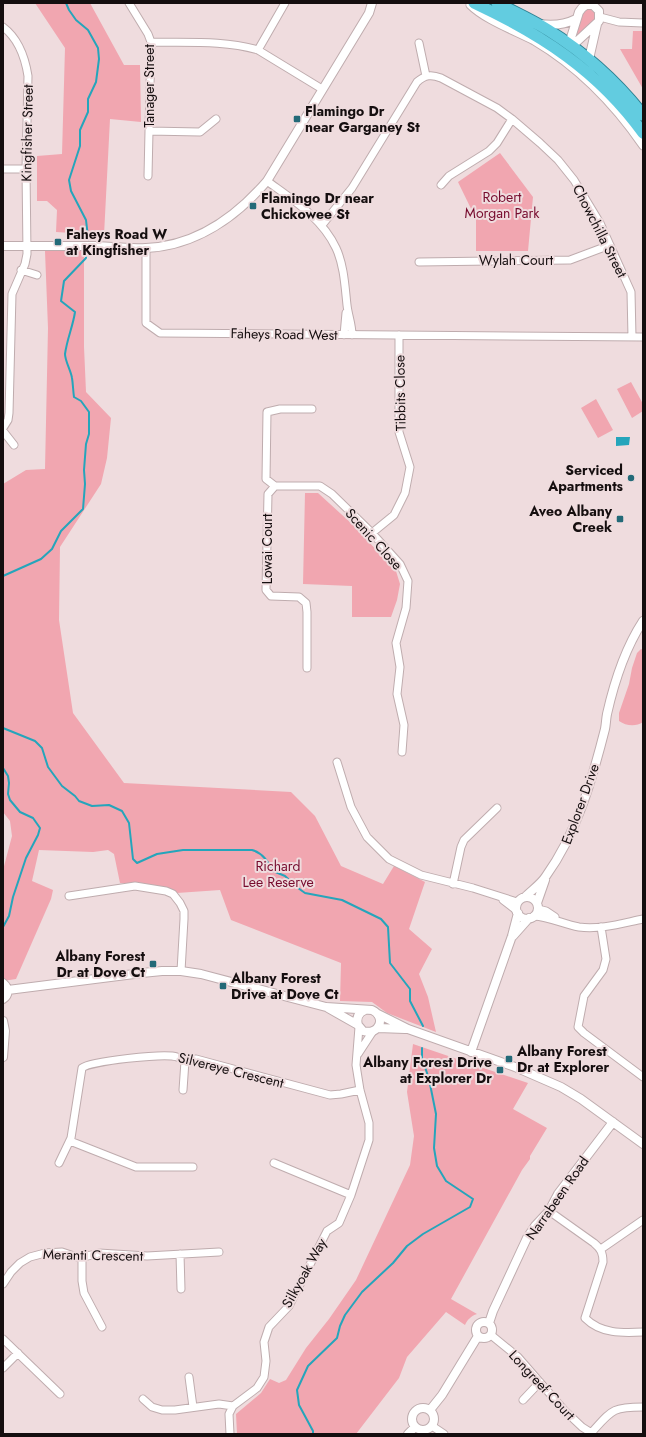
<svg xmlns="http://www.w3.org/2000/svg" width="646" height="1437" font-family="Jost,sans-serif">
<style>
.green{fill:#f1a6b0}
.water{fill:#25a5bb}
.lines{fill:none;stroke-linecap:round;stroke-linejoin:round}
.stream{stroke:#25a5bb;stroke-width:2}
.minor-casing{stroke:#bfacae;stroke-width:9}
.tertiary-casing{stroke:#bfacae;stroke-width:10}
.trunk-casing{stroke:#2e8192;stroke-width:13}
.minor{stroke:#fff;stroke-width:7}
.tertiary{stroke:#fff;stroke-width:8}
.trunk{stroke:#62cce0;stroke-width:11}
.poi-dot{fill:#236a78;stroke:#efdcde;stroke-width:1.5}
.labels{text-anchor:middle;stroke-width:4;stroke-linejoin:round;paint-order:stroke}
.street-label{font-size:14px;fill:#150e0f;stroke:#efdcde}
.poi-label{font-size:14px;font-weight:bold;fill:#150e0f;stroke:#efdcde;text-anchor:start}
.park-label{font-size:14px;fill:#760a2d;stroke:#efdcde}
</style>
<rect width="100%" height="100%" fill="#efdcde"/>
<!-- green -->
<path class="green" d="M35 3H90L124 65H140L141 122 110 119 104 235 56 232 57 210 47 201H37V156L62 154 65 48Z
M590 9 595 13 596 20 573 39 582 13 585 10Z
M633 31H643V89L620 49H632Z
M500 153 533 197 528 251H476V219L458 182Z
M84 250V347L86 392 111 418 107 458 101 484 60 547 59 620 73 713 124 783 291 792 315 816 341 866 383 884 394 866 425 882 409 929 432 949 419 974 428 997 436 1032 387 1013 372 1002 340 1001 341 963 231 920 220 890 177 893 168 888 149 884 120 883 114 854 108 850 93 852 39 850 32 881 53 890 51 899 16 979 3 981V870L12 836 10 821 3 812V484L26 470 45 469 48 328 45 251Z
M631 382 643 404V411L632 418 617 389Z
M596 399 613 430 598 438 581 408Z
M305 493H318L352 524 396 571 400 584 397 600 391 617H352V586L303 584Z
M641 649 643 650V722C636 727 626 726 619 721V713L629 684 632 668 637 653Z
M413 1044 528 1083 513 1109 547 1128 530 1156V1159L522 1170 451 1299 477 1314C471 1316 467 1320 465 1325L446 1312 407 1357 399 1378 356 1434H237L236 1414 261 1393 270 1379 279 1383 286 1380 306 1348 329 1319 356 1280 410 1165 414 1136 407 1092Z"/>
<!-- water -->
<path class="water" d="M616 437H630L629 445 616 446Z"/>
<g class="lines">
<!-- stream -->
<path class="stream" d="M66 3 69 10 76 20 88 30 98 48 99 59 96 82 88 99V112L80 130V146L69 180 71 191 86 220 88 237 87 244
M3 576 41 559 52 549 61 531 83 509 85 484 84 470 86 444 89 434V412L81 401 74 397C73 390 73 384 72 378 71 371 65 361 65 354 67 339 73 326 75 312L61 301 64 281 86 258 87 248
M3 728 35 741 42 748 48 767 62 786 75 796 79 801 92 806 109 805 122 811 129 823 133 859 137 863 157 854 183 850H252C263 853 268 862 273 871L285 876 298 888 305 893 342 900 381 919 388 927 390 963 410 989V1001L423 1026
M3 768 8 776 9 783 8 794 10 800 20 812 33 818 40 828 38 835 26 858 13 897 9 916 3 927
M313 1434V1431L299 1405 297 1390 308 1366 337 1338 340 1326 345 1315 362 1292 393 1263 407 1246 423 1234 470 1207 473 1199 446 1181 437 1166 434 1148 436 1114 429 1079 422 1058V1048"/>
<!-- minor casing -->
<g class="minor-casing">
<path id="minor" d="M129 3 148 34 151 42 148 176
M470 5C485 20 515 31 534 41 578 67 614 104 643 146
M600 17 619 22 643 23
M3 27C19 39 25 57 28 76L26 169 27 254 25 264 12 294 9 413 8 420 3 428
M151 42C187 43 223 40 258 50L322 89
M419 43 426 76
M258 50 285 3
M149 131 200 132 216 119
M3 169H26
M267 181C293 200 322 218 336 248 344 265 345 287 347 305 348 315 352 324 352 335
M441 185 449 176 489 151 497 143 512 119
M322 225 352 188 417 82C425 75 431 74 441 78L497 108 512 119 540 143 558 160 574 180 600 223 631 292 632 337
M146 248V323L160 333 643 337
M419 262 570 260 610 245
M21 270 37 275
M344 335 346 313
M3 431 14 445
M275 486 266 479 267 412 280 409H312
M372 533 394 515 405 493 410 467 399 432V335
M307 668V612L306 603 299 597 271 596 266 590 268 494 275 486H320L332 494 372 533 400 564 408 581 406 608 396 643 400 667 397 694 404 725 402 752
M337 762 351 807 367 837 389 859 421 875 473 888 517 902
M453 884 461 847 464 840 497 808
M69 896 135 886 166 891 173 894 180 903 184 911V919L181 971
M503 900 516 910
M538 909 546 911 555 917
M534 916C550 917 563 924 579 927 600 930 623 923 643 919
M601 927 606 959 603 970 584 996 578 1027 584 1033 643 1077
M358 1054 373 1031
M183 1090 185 1061
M70 1141 136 1167H193
M59 1163 71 1138 82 1068C90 1061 165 1053 177 1057 180 1057 182 1060 185 1061L196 1059 330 1095 341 1094 360 1090
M274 1163 351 1195
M549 1211 594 1243C601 1249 603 1253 603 1262L585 1318C601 1334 622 1333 643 1332
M601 1249 643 1220
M180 1254 181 1289
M82 1257V1281L84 1293 102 1327
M3 1284 11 1272 20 1263 30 1257 45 1253 62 1252 80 1258 99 1253 147 1256 219 1252
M491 1335 518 1357 564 1410 582 1427 593 1434
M3 1339 60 1394
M3 1368 18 1353
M189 1377 193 1407
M143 1399 152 1407 162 1410H175L219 1404 233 1406
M523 1400 540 1382
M432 1426 444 1434
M592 1432C612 1410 612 1407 643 1407
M230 1434 229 1414 233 1406 257 1388 264 1377 266 1361 264 1342 269 1327 289 1306 327 1231 339 1223 351 1195 369 1140V1123L360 1090 356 1065 359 1027"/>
</g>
<!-- tertiary casing -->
<g class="tertiary-casing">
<path id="tertiary" d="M540 24C553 26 564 25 576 19
M569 44 579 12 582 8 586 5H593L599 11V21L572 46
M589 59 597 24
M3 246C34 246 66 246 97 246 113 247 130 249 146 248 195 246 236 217 267 181L369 13 372 3
M525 897C532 890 541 884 546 876 577 833 592 780 605 729 606 724 606 719 607 714 614 683 626 647 643 621
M516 908a11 11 0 1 1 22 0a11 11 0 1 1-22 0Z
M537 903 545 880
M513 936 529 918
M3 983C9 988 9 995 3 999
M8 990 142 973 162 971H181L201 974 326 1007 372 1010C387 1017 379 1036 363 1031L358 1025C356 1018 358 1013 365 1010
M328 1008 358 1025
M378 1014 408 1029 515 1067 561 1087 581 1099 643 1144
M3 1021 5 1031 3 1057
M378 1028 405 1029
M471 1052 512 936 518 913
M476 1330a8 8 0 1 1 16 0a8 8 0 1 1-16 0Z
M489 1323 493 1311 527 1238 535 1226 549 1211 558 1194 613 1122
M412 1419a11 11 0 1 1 22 0a11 11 0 1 1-22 0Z
M430 1410 442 1395 478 1336
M408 1434 415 1427"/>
</g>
<!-- trunk casing -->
<g class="trunk-casing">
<path id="trunk" d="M474 3C542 35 598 71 643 133
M497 3C514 12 532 20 548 30 585 53 617 82 643 115"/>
</g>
<!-- minor -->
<use href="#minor" class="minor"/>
<!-- tertiary -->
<use href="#tertiary" class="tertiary"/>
<!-- trunk -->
<use href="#trunk" class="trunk"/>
</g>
<!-- markers -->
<g class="poi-dot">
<rect x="293" y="115" width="8" height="8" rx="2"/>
<rect x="249" y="202" width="8" height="8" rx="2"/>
<rect x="54" y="238" width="8" height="8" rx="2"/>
<circle cx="631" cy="478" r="4"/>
<rect x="616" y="515" width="8" height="8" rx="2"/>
<rect x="149" y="960" width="8" height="8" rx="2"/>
<rect x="219" y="982" width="8" height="8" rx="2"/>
<rect x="505" y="1055" width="8" height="8" rx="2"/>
<rect x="496" y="1066" width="8" height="8" rx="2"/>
</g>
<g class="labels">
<!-- street labels -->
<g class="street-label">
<text transform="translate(149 86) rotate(-90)" y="5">Tanager Street</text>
<text transform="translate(27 133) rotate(-89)" y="5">Kingfisher Street</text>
<text transform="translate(600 231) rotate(63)" y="5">Chowchilla Street</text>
<text x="516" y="265">Wylah Court</text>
<text transform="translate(284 334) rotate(1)" y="5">Faheys Road West</text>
<text transform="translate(400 393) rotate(-91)" y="5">Tibbits Close</text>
<text transform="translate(374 539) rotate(48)" y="5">Scenic Close</text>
<text transform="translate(267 549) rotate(-90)" y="5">Lowai Court</text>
<text transform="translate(580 804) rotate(-70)" y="5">Explorer Drive</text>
<text transform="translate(231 1070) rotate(14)" y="5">Silvereye Crescent</text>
<text transform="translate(557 1198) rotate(-55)" y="5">Narrabeen Road</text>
<text transform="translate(93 1255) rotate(1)" y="5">Meranti Crescent</text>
<text transform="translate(304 1273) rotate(-61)" y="5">Silkyoak Way</text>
<text transform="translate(542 1385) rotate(47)" y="5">Longreef Court</text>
</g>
<!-- poi labels -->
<g class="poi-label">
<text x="305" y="116">Flamingo Dr<tspan x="305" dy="16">near Garganey St</tspan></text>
<text x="261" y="203">Flamingo Dr near<tspan x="261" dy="16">Chickowee St</tspan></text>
<text x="66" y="239">Faheys Road W<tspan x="66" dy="16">at Kingfisher</tspan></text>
<text x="623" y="475" text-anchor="end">Serviced<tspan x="623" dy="16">Apartments</tspan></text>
<text x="612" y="516" text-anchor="end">Aveo Albany<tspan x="612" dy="16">Creek</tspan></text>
<text x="145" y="961" text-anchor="end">Albany Forest<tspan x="145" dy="16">Dr at Dove Ct</tspan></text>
<text x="231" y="983">Albany Forest<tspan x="231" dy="16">Drive at Dove Ct</tspan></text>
<text x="517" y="1056">Albany Forest<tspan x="517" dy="16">Dr at Explorer</tspan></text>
<text x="492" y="1067" text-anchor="end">Albany Forest Drive<tspan x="492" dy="16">at Explorer Dr</tspan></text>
</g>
<!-- park labels -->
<g class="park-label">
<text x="502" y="202">Robert<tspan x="502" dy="16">Morgan Park</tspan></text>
<text x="278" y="871">Richard<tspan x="278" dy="16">Lee Reserve</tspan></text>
</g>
</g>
<!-- border -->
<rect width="646" height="1437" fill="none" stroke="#150e0f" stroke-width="8"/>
</svg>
